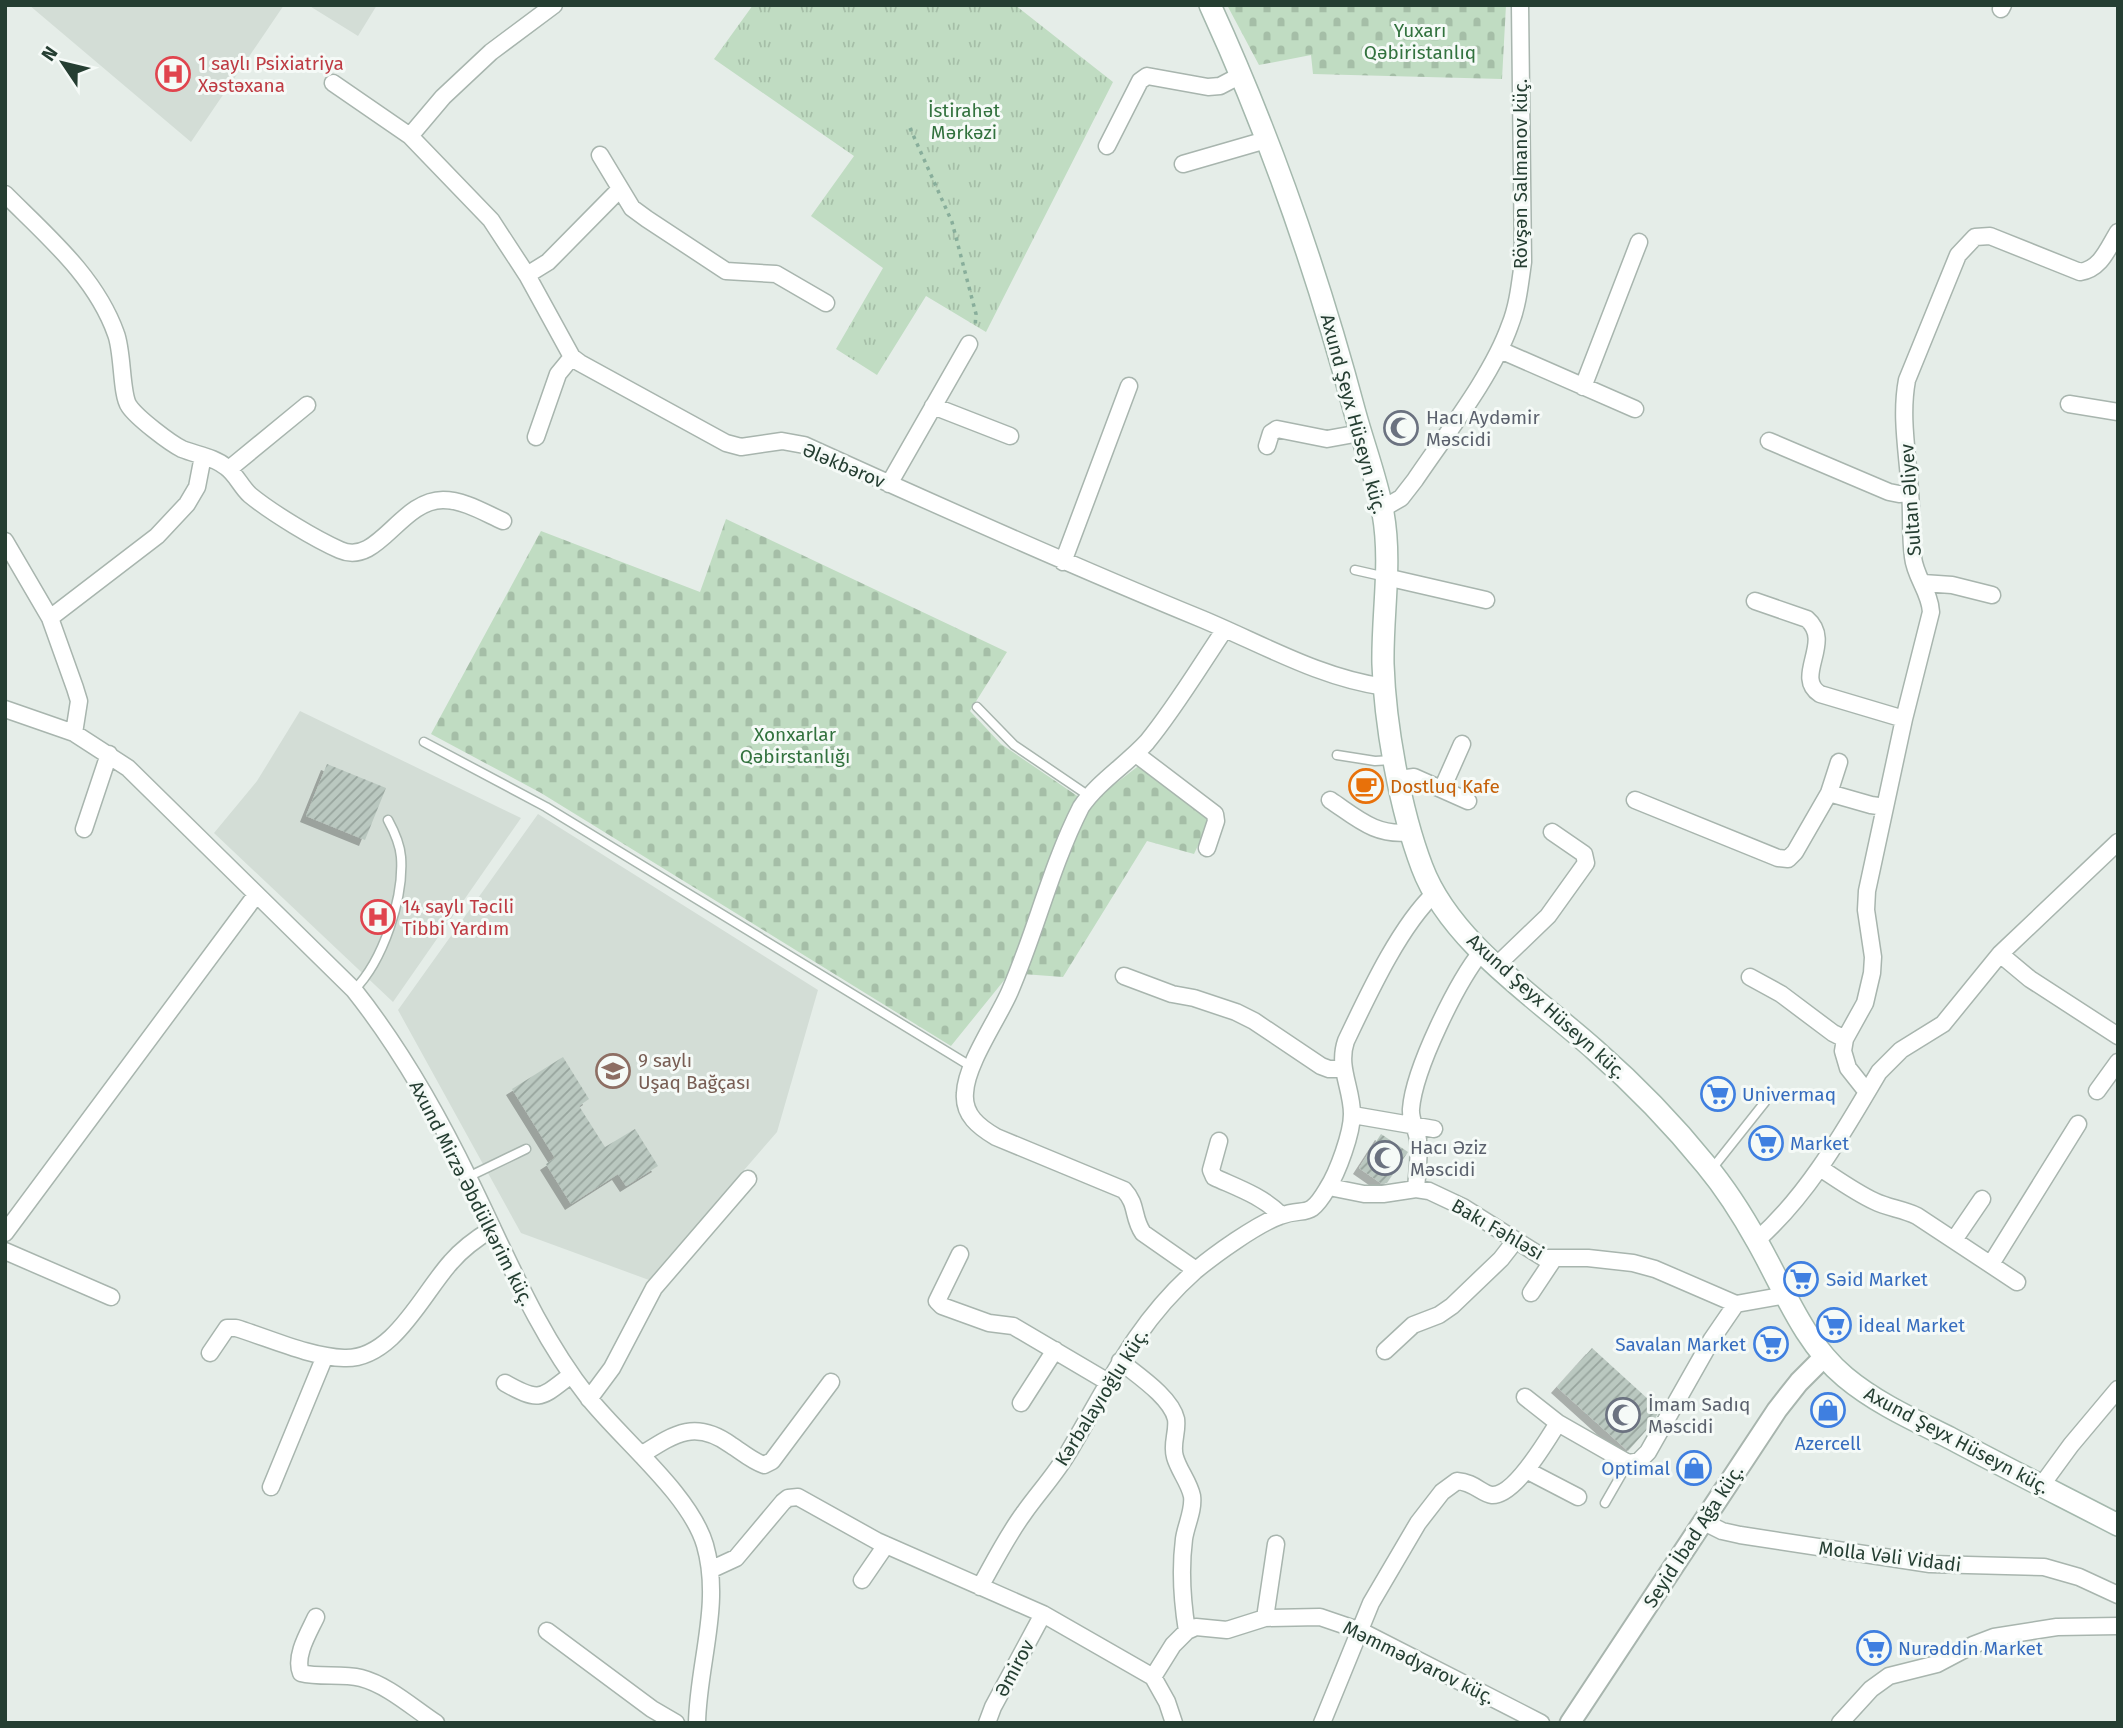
<svg xmlns="http://www.w3.org/2000/svg" width="2123" height="1728" font-family="'Fira Sans',sans-serif">
<style>
.built{fill:#d3ddd6}
.cemetery{fill:url(#cemetery-stones)}
.park{fill:url(#park-tufts)}
.building{fill:url(#building-hatch);filter:url(#shadow)}
.lines{fill:none;stroke-linecap:round;stroke-linejoin:round}
.service-casing{stroke:#a8b5ae;stroke-width:11}
.minor-casing{stroke:#a8b5ae;stroke-width:19}
.tertiary-casing{stroke:#a8b5ae;stroke-width:23}
.secondary-casing{stroke:#a4b8ad;stroke-width:24}
.path{stroke:#88ae9b;stroke-width:3.5;stroke-dasharray:3.5 5;stroke-linecap:butt}
.service{stroke:#fff;stroke-width:8}
.minor{stroke:#fff;stroke-width:16}
.tertiary{stroke:#fff;stroke-width:19}
.secondary{stroke:#fff;stroke-width:21}
.labels{text-anchor:middle;stroke-width:6;stroke-linejoin:round;paint-order:stroke}
.park-label{font-size:19px;fill:#32723e;stroke:#f5faf7}
.health-label{font-size:19px;fill:#be3a42;stroke:#f5faf7;text-anchor:start}
.street-label{font-size:19px;fill:#253e32;stroke:#f5faf7}
.worship-label{font-size:19px;fill:#5b616d;stroke:#f5faf7;text-anchor:start}
.food-label{font-size:19px;fill:#c56008;stroke:#f5faf7;text-anchor:start}
.education-label{font-size:19px;fill:#785e54;stroke:#f5faf7;text-anchor:start}
.shop-label{font-size:19px;fill:#366cbe;stroke:#f5faf7;text-anchor:start}
</style>
<defs>
<pattern id="cemetery-stones" width="16" height="16" patternUnits="userSpaceOnUse" patternTransform="scale(1.75)"><rect width="16" height="16" fill="#c0dcc2"/><path d="M2 7V4a2 2 0 0 1 4 0v3zM10 15v-3a2 2 0 0 1 4 0v3z" fill="#a5bea7"/></pattern>
<pattern id="park-tufts" width="24" height="20" patternUnits="userSpaceOnUse" patternTransform="scale(1.75)"><rect width="24" height="20" fill="#c0dcc2"/><path d="M3 7l-1-3M5 7V3M7 7l1-3M15 17l-1-3M17 17v-4M19 17l1-3" fill="none" stroke="#a5bea7"/></pattern>
<pattern id="building-hatch" width="6" height="6" patternUnits="userSpaceOnUse" patternTransform="scale(1.75)"><rect width="6" height="6" fill="#bac8c0"/><path d="M-1 1l2-2M0 6l6-6M5 7l2-2" fill="none" stroke="#97a49d"/></pattern>
<filter id="shadow"><feDropShadow dx="-6" dy="6" stdDeviation="0" flood-color="#0004"/></filter>
</defs>
<rect width="100%" height="100%" fill="#e5ede8"/>
<!-- built -->
<path class="built" d="M29 5H284L191 142Z
M308 5H377L358 36Z
M300 711 521 818 393 1002 214 833 257 781Z
M538 814 818 990 777 1132 649 1280 521 1233 398 1010Z"/>
<!-- cemetery -->
<path class="cemetery" d="M1227 5H1506L1502 79 1313 74 1311 55 1259 65Z
M726 519 1007 652 970 711 1001 744 1089 804 1141 764 1211 818 1194 854 1147 841 1063 977 1010 973 951 1046 541 793 431 734 541 531 700 592Z"/>
<!-- park -->
<path class="park" d="M753 5H1015L1113 82 986 332 926 296 877 375 836 349 883 268 811 216 854 156 714 59Z"/>
<!-- building -->
<path class="building" d="M327 764 386 788 365 840 306 816Z
M563 1057 589 1099 579 1106 605 1147 635 1129 658 1166 626 1186 618 1174 571 1204 546 1164 555 1158 512 1089Z
M1381 1134 1408 1152 1387 1183 1382 1184 1359 1168Z
M1592 1348 1660 1410 1651 1425 1628 1451 1557 1387Z"/>
<g class="lines">
<!-- service casing -->
<g class="service-casing">
<path id="service" d="M1355 570 1386 577
M977 707 1014 745 1089 796
M424 742 546 807 972 1067
M1337 755 1375 761 1392 760
M354 990C383 961 404 898 401 857 400 844 394 831 388 820
M1711 1170 1765 1102
M468 1177 526 1149
M1605 1503 1628 1463"/>
</g>
<!-- minor casing -->
<g class="minor-casing">
<path id="minor" d="M2001 9 2003 5
M333 83 410 136 491 220 527 275 572 357 580 363 726 443 741 447 782 441 804 445C936 505 1068 564 1202 619 1262 644 1320 678 1385 687
M410 136 443 97 491 52 554 5
M1107 146 1140 81 1147 76 1208 87 1220 86 1241 75
M600 155 632 208 647 219 726 271 776 274 826 303
M1183 164 1266 140
M5 194C47 236 96 277 116 334 123 352 121 395 129 406 137 418 170 443 182 449 197 455 214 457 226 467 236 474 241 487 250 495 272 513 315 539 340 550 378 567 400 500 443 500 464 500 485 513 503 521
M527 275 548 262 619 190
M1500 350 1635 409
M1583 387 1639 242
M2069 404 2118 412
M933 406 1010 436
M536 437 558 374 572 357
M1769 441 1889 492 1899 494 1910 493
M1267 446 1271 433 1277 429 1327 439 1360 433
M229 469 307 405
M889 484 969 344
M1382 509 1401 498 1415 480C1446 434 1492 376 1510 325 1518 305 1520 283 1523 262L1520 5
M5 541 50 618 75 688 79 701 74 733
M1063 562 1129 386
M1386 577 1486 600
M1923 583 1952 585 1992 595
M1755 601 1807 619C1834 642 1793 677 1820 694L1904 719
M50 618 157 536 187 504 197 487 203 456
M5 709 74 733 128 768 354 990C400 1048 437 1113 469 1179 506 1254 536 1331 588 1397 621 1439 690 1494 705 1545 722 1604 698 1664 697 1723
M1136 754 1215 814 1216 821 1207 848
M1399 779 1414 777 1468 801
M1442 789 1462 744
M1829 793 1839 762
M1330 800C1357 818 1376 837 1411 832
M1635 800 1778 858 1788 859 1795 852 1829 793 1871 805 1885 807
M84 829 109 754
M2000 954 2030 979 2118 1036
M1497 965 1548 916 1586 863 1584 854 1552 832
M1124 976 1172 994 1194 998 1236 1012 1254 1021 1321 1066 1329 1069H1343
M1750 977 1781 994 1833 1033 1845 1039
M2097 1091 2118 1062
M1867 1092 1848 1068 1843 1051 1845 1039 1865 1003 1872 973 1873 957 1866 910 1867 891 1904 719 1931 612C1930 592 1915 577 1913 557 1910 536 1912 514 1910 492 1908 455 1900 417 1907 380L1958 255 1975 237 1990 236 2080 272C2101 269 2108 248 2118 232
M1353 1115 1434 1129
M1219 1141 1211 1170 1214 1177C1238 1188 1262 1196 1281 1215
M1820 1168C1837 1179 1855 1192 1874 1201 1888 1208 1903 1209 1917 1216L2017 1282
M1329 1187 1364 1194H1383L1416 1189 1429 1191 1463 1207 1544 1258H1588L1633 1263 1655 1269 1736 1304 1786 1295
M1416 1189C1417 1173 1420 1156 1418 1140 1417 1130 1410 1120 1411 1109 1414 1069 1457 982 1482 951
M5 1233 256 895
M1757 1240C1809 1194 1844 1131 1879 1072L1901 1050 1943 1024 2000 954 2118 842
M1954 1240 1982 1199
M5 1251 111 1297
M960 1254 937 1301 942 1306 989 1323 1013 1326 1108 1382
M1991 1264 2078 1124
M1196 1270 1143 1233C1132 1217 1138 1205 1124 1190L996 1137C979 1127 963 1115 965 1093 966 1064 998 1019 1010 991 1036 931 1051 866 1081 807 1099 781 1126 765 1147 742 1175 708 1200 666 1225 629
M1531 1293 1553 1260
M1385 1351 1413 1325 1439 1315 1452 1306 1501 1259 1515 1241
M210 1353 227 1328H236C269 1338 310 1357 344 1358 393 1360 422 1294 451 1262 463 1248 477 1238 492 1229
M1120 1361C1137 1375 1171 1397 1176 1419 1178 1432 1171 1444 1175 1457 1179 1471 1189 1482 1192 1496 1194 1510 1186 1525 1184 1539 1180 1570 1182 1600 1187 1631
M505 1383C540 1403 541 1398 571 1375
M1525 1397 1558 1423
M589 1399 612 1368 654 1288 748 1179
M1021 1403 1055 1350
M641 1455C674 1434 695 1419 731 1445 742 1452 752 1461 764 1465L772 1461 831 1382
M1528 1471 1578 1497
M2041 1486 2071 1445 2118 1389
M271 1487 325 1356
M1702 1521 1722 1531 1740 1535 1930 1564 2044 1567 2079 1577 2118 1595
M710 1570 736 1558 783 1502 788 1498 798 1497 877 1541 1043 1614 1153 1677 1167 1702 1174 1723
M862 1580 886 1545
M980 1587C994 1562 1007 1536 1024 1513 1038 1493 1055 1475 1068 1453 1108 1386 1134 1325 1195 1271 1214 1255 1257 1224 1280 1216 1306 1206 1308 1221 1327 1189 1338 1172 1352 1133 1352 1114 1352 1088 1337 1067 1346 1041 1368 995 1399 927 1435 893
M316 1617C309 1632 294 1656 301 1673 320 1678 341 1673 361 1678 388 1685 413 1708 436 1723
M1265 1618 1276 1544
M547 1631 652 1709 676 1723
M1153 1677 1173 1645 1187 1631 1196 1627 1227 1630 1265 1618 1320 1617 1361 1631 1541 1723
M987 1723 993 1707 1043 1614
M1322 1723 1371 1603 1418 1523 1442 1492 1457 1481C1474 1482 1482 1494 1492 1495 1515 1496 1547 1440 1558 1423L1628 1463 1639 1461 1648 1452 1712 1339 1736 1304
M1840 1723 1871 1689 1889 1676 1937 1664 1973 1645 1994 1637 2057 1627 2118 1626"/>
</g>
<!-- tertiary casing -->
<g class="tertiary-casing">
<path id="tertiary" d="M1570 1723 1777 1410 1799 1382 1824 1357"/>
</g>
<!-- secondary casing -->
<g class="secondary-casing">
<path id="secondary" d="M1210 5C1270 136 1318 274 1355 413 1364 446 1377 480 1383 513 1392 563 1382 614 1383 664 1385 725 1400 809 1422 867 1450 942 1537 998 1595 1050 1635 1085 1672 1123 1706 1165 1726 1189 1743 1216 1758 1243 1784 1289 1804 1343 1845 1377 1876 1403 1914 1420 1950 1438 2006 1468 2062 1496 2118 1525"/>
</g>
<!-- path -->
<path class="path" d="M910 128 952 222 976 314 975 328"/>
<!-- service -->
<use href="#service" class="service"/>
<!-- minor -->
<use href="#minor" class="minor"/>
<!-- tertiary -->
<use href="#tertiary" class="tertiary"/>
<!-- secondary -->
<use href="#secondary" class="secondary"/>
</g>
<!-- icons -->
<defs>
<g id="hospital-ring" transform="scale(1.75)"><circle r="9.5" fill="#f5faf7" stroke="#e0444e" stroke-width="1.5"/><path d="M-5-5h3v3.5h4V-5h3V5h-3V1.5h-4V5h-3Z" fill="#e0444e"/></g>
<g id="mosque-ring" transform="scale(1.75)"><circle r="9.5" fill="#f5faf7" stroke="#6b7280" stroke-width="1.5"/><path d="M3.5-4.9A6 6 0 1 0 3.5 4.9A5 5 0 1 1 3.5-4.9Z" fill="#6b7280"/></g>
<g id="cafe-ring" transform="scale(1.75)"><circle r="9.5" fill="#f5faf7" stroke="#e8710a" stroke-width="1.5"/><path d="M-5.5-4.5H6V0H3Q3 3.5 0 3.5H-2.5Q-5.5 3.5-5.5 0ZM3-3.2v2h1.7v-2ZM-6 4.5H4V6H-6Z" fill="#e8710a"/></g>
<g id="school-ring" transform="scale(1.75)"><circle r="9.5" fill="#f5faf7" stroke="#8d6e63" stroke-width="1.5"/><path d="M0-5L7-2L0 1L-7-2ZM-4 1L0 2.5L4 1V4Q0 6-4 4Z" fill="#8d6e63"/></g>
<g id="supermarket-ring" transform="scale(1.75)"><circle r="9.5" fill="#f5faf7" stroke="#3f7fe0" stroke-width="1.5"/><path d="M-6-5.5h2.5l.6 2H6L4.5 2H-2.5L-4.4-4H-6ZM-1.5 3.2a1.3 1.3 0 1 0 .1 0ZM3 3.2a1.3 1.3 0 1 0 .1 0Z" fill="#3f7fe0"/></g>
<g id="shop-ring" transform="scale(1.75)"><circle r="9.5" fill="#f5faf7" stroke="#3f7fe0" stroke-width="1.5"/><path d="M-5-2.5h2.3a2.7 3.5 0 0 1 5.4 0H5L5.5 6h-11ZM-1.5-2.5h3a1.5 2.3 0 0 0-3 0Z" fill="#3f7fe0"/></g>
</defs>
<g fill-rule="evenodd">
<use href="#hospital-ring" x="173" y="74"/>
<use href="#mosque-ring" x="1401" y="428"/>
<use href="#cafe-ring" x="1366" y="786"/>
<use href="#hospital-ring" x="378" y="917"/>
<use href="#school-ring" x="613" y="1071"/>
<use href="#supermarket-ring" x="1718" y="1094"/>
<use href="#supermarket-ring" x="1766" y="1143"/>
<use href="#mosque-ring" x="1385" y="1158"/>
<use href="#supermarket-ring" x="1801" y="1279"/>
<use href="#supermarket-ring" x="1834" y="1325"/>
<use href="#supermarket-ring" x="1771" y="1344"/>
<use href="#shop-ring" x="1828" y="1410"/>
<use href="#mosque-ring" x="1623" y="1415"/>
<use href="#shop-ring" x="1694" y="1468"/>
<use href="#supermarket-ring" x="1874" y="1648"/>
</g>
<g class="labels">
<!-- park labels -->
<g class="park-label">
<text x="1420" y="37">Yuxarı<tspan x="1420" dy="22">Qəbiristanlıq</tspan></text>
<text x="964" y="117">İstirahət<tspan x="964" dy="22">Mərkəzi</tspan></text>
<text x="795" y="741">Xonxarlar<tspan x="795" dy="22">Qəbirstanlığı</tspan></text>
</g>
<!-- health labels -->
<g class="health-label">
<text x="198" y="70">1 saylı Psixiatriya<tspan x="198" dy="22">Xəstəxana</tspan></text>
<text x="402" y="913">14 saylı Təcili<tspan x="402" dy="22">Tibbi Yardım</tspan></text>
</g>
<!-- street labels -->
<g class="street-label">
<text transform="translate(1520 174) rotate(-90)" y="7">Rövşən Salmanov küç.</text>
<text transform="translate(1354 414) rotate(75)" y="7">Axund Şeyx Hüseyn küç.</text>
<text transform="translate(844 465) rotate(23)" y="7">Ələkbərov</text>
<text transform="translate(1910 500) rotate(-94)" y="7">Sultan Əliyev</text>
<text transform="translate(1547 1006) rotate(42)" y="7">Axund Şeyx Hüseyn küç.</text>
<text transform="translate(472 1193) rotate(63)" y="7">Axund Mirzə Əbdülkərim küç.</text>
<text transform="translate(1498 1229) rotate(30)" y="7">Bakı Fəhləsi</text>
<text transform="translate(1101 1397) rotate(-58)" y="7">Kərbalayıoğlu küç.</text>
<text transform="translate(1957 1440) rotate(28)" y="7">Axund Şeyx Hüseyn küç.</text>
<text transform="translate(1693 1536) rotate(-57)" y="7">Seyid İbad Ağa küç.</text>
<text transform="translate(1890 1556) rotate(7)" y="7">Molla Vəli Vidadi</text>
<text transform="translate(1419 1662) rotate(26)" y="7">Məmmədyarov küç.</text>
<text transform="translate(1014 1668) rotate(-62)" y="7">Əmirov</text>
</g>
<!-- worship labels -->
<g class="worship-label">
<text x="1426" y="424">Hacı Aydəmir<tspan x="1426" dy="22">Məscidi</tspan></text>
<text x="1410" y="1154">Hacı Əziz<tspan x="1410" dy="22">Məscidi</tspan></text>
<text x="1648" y="1411">İmam Sadıq<tspan x="1648" dy="22">Məscidi</tspan></text>
</g>
<!-- food labels -->
<g class="food-label">
<text x="1390" y="793">Dostluq Kafe</text>
</g>
<!-- education labels -->
<g class="education-label">
<text x="638" y="1067">9 saylı<tspan x="638" dy="22">Uşaq Bağçası</tspan></text>
</g>
<!-- shop labels -->
<g class="shop-label">
<text x="1742" y="1101">Univermaq</text>
<text x="1790" y="1150">Market</text>
<text x="1826" y="1286">Səid Market</text>
<text x="1858" y="1332">İdeal Market</text>
<text x="1746" y="1351" text-anchor="end">Savalan Market</text>
<text x="1828" y="1450" text-anchor="middle">Azercell</text>
<text x="1670" y="1475" text-anchor="end">Optimal</text>
<text x="1898" y="1655">Nurəddin Market</text>
</g>
</g>
<!-- border -->
<rect width="2123" height="1728" fill="none" stroke="#253e32" stroke-width="14"/>
<!-- north arrow -->
<g transform="translate(63 63) rotate(305)" stroke="#f5faf7" stroke-width="5" paint-order="stroke">
<path d="M0-5L12 26L0 18L-12 26Z" fill="#253e32"/>
<text y="-10" font-size="19" font-weight="bold" text-anchor="middle" fill="#253e32">N</text>
</g>
</svg>
